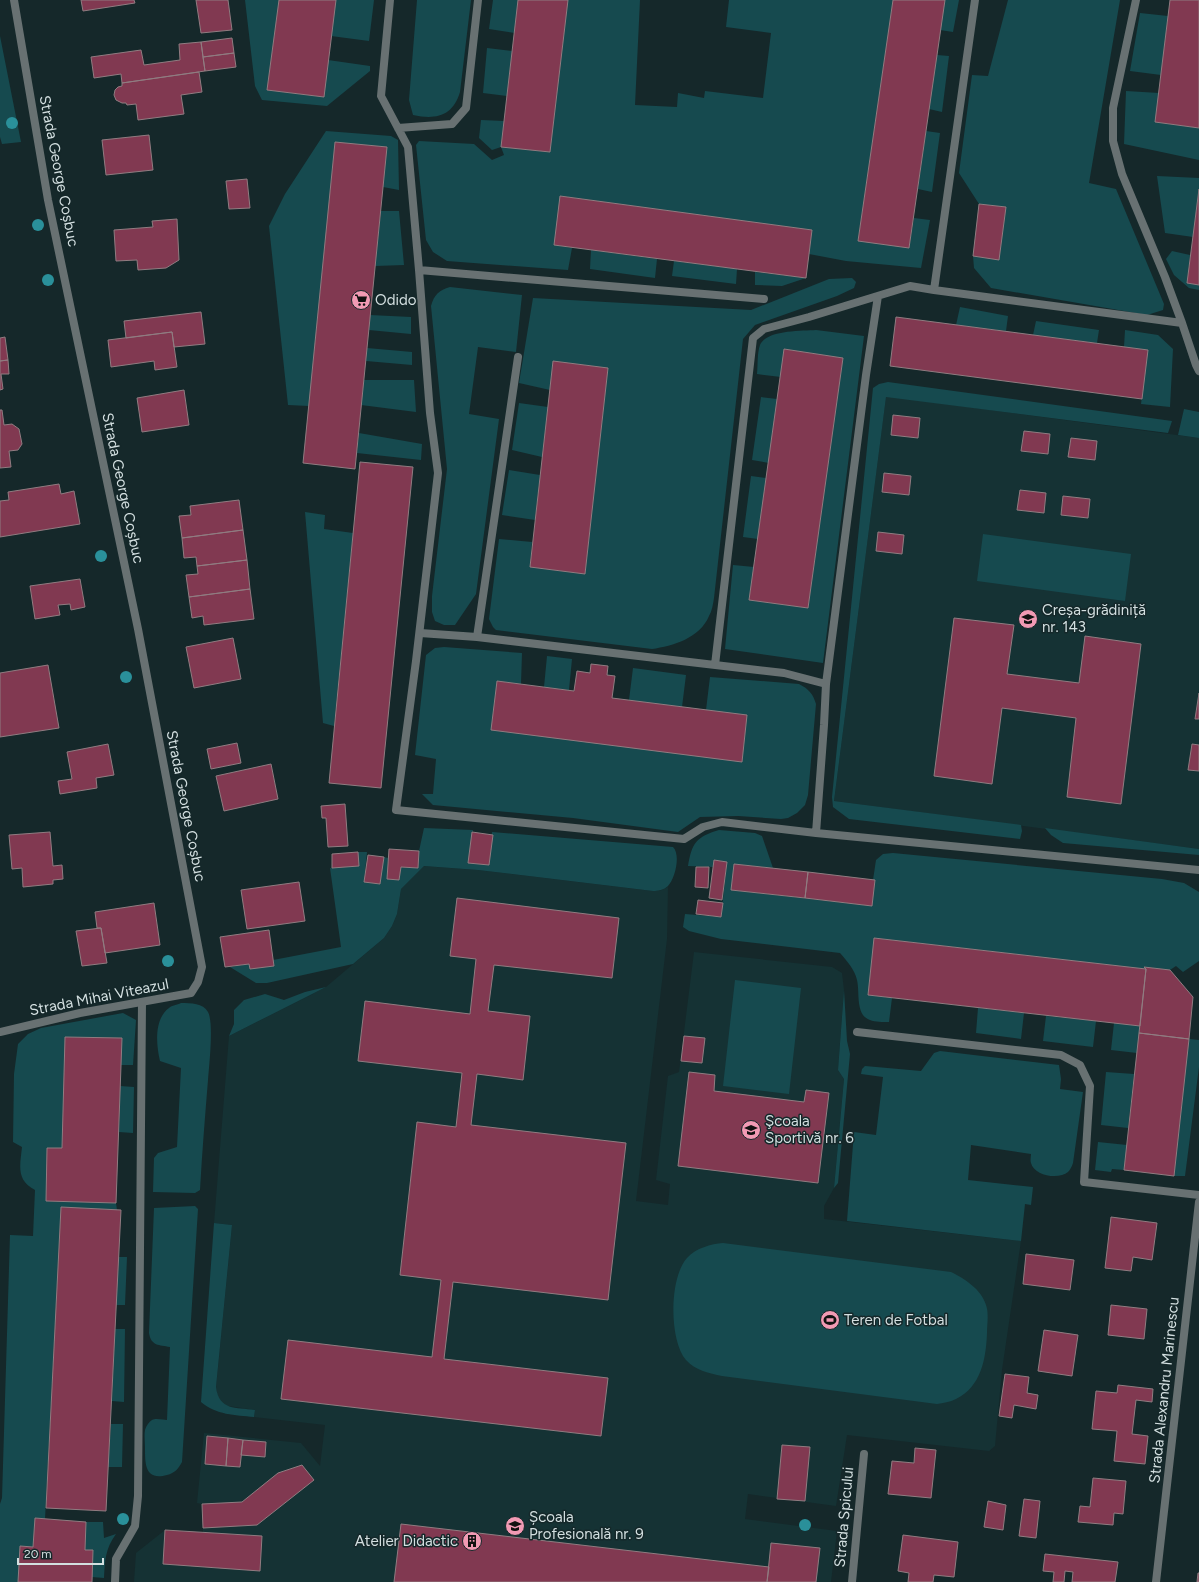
<svg xmlns="http://www.w3.org/2000/svg" width="1199" height="1582" font-family="Figtree,sans-serif">
<style>
.built{fill:#153234}
.green{fill:#164a4f}
.building{fill:#813951;stroke:#907c81}
.lines{fill:none;stroke-linecap:round;stroke-linejoin:round}
.lane{stroke:#687172;stroke-width:8}
.street{stroke:#687172;stroke-width:8}
.tree{fill:#2a909a}
.labels{text-anchor:middle;stroke-width:3;stroke-linejoin:round;paint-order:stroke}
.street-label{font-size:15px;fill:#d3dfe0;stroke:#15282a}
.poi-label{font-size:15px;fill:#d3dfe0;stroke:#15282a;text-anchor:start}
</style>
<rect width="100%" height="100%" fill="#15282a"/>
<!-- built -->
<path class="built" d="M886 396 1199 438V849L834 801Z
M424 866 478 870 653 891H659L668 887 667 939 636 1201 668 1205 670 1184 656 1180 668 1076 679 1072 694 952 832 967 842 973 844 990 838 1070 844 1079 834 1188 824 1206V1219L1021 1241 1002 1370 995 1446 989 1451 847 1435 836 1506 748 1494 745 1519 837 1531 831 1582H134L136 1553 165 1530 203 1532 202 1504 197 1503 204 1433 301 1443 320 1466 325 1425 254 1417 255 1410 228 1406 222 1403 217 1396 216 1387 232 1225 214 1223 229 1036 326 987 384 938 392 926 397 914 401 889Z"/>
<!-- green -->
<path class="green" d="M245 0H279L267 90 323 97 328 60 370 66V71L327 106 262 100 255 86Z
M336 0H374L369 41 331 36Z
M417 0H471L460 92C453 116 436 120 413 115L409 100Z
M493 0H518L515 33 489 29Z
M568 0H640L635 105 677 107 678 93 704 98 705 91 763 98 771 33 726 27 729 0H893L858 240 909 248 914 218 930 220 921 268 846 261 809 254 812 230 561 196 554 245 572 248 568 270 447 261 433 252 426 240 416 145 419 141 474 144 492 160 504 155 501 147 492 150 479 138 481 120 504 121 501 147 550 152Z
M945 0H959L953 32 940 30Z
M1008 0H1120L1089 183 1116 189 1164 304 1163 310 1147 315 991 288 974 268 973 256 999 260 1006 207 979 204 959 173 972 75 988 76Z
M1140 13 1168 16 1161 75 1130 71Z
M0 36 21 142 2 144 0 137Z
M487 48 512 51 507 96 483 93Z
M937 55 949 56 942 112 929 109Z
M1126 91 1159 93 1155 122 1199 128V160L1124 144Z
M326 131 391 136 398 140 399 190 383 187 387 147 335 142 309 406 288 405 269 226 285 194Z
M926 131 940 133 932 192 918 189Z
M1157 176 1199 178V189L1193 237 1165 233Z
M381 211H399L404 265 375 266Z
M591 250 657 259 655 278 590 269Z
M1172 251 1190 255 1187 283 1199 285V290L1189 288 1174 275 1166 259Z
M674 261 737 269 736 284 672 276Z
M755 272H756L806 278 782 286 755 285Z
M852 278 856 282 854 288 837 296 755 325 743 339 714 598C713 604 712 611 709 616 700 638 673 646 652 649L496 630 493 627 489 619 499 539 532 542 530 567 585 574 608 368 554 361 550 390 519 383 533 298 751 310 829 279Z
M450 287 522 295 516 352 478 347 469 414 499 419 476 594 455 625H444L435 621 432 612V596L447 469 431 306C434 295 439 290 450 287Z
M960 307 1008 316 1006 331 956 325Z
M370 315 411 317V334L369 330Z
M1036 321 1099 330 1097 343 1033 335Z
M816 330 864 336 823 663 725 649 733 565 754 567 749 600 808 608 843 358 785 349 781 377 757 374C758 365 757 353 760 345 766 330 801 331 816 330Z
M1125 330 1158 335 1173 349 1170 407 1141 404 1148 350 1124 347Z
M367 348 412 352V365L366 361Z
M364 380H414L416 412 361 405Z
M888 382 1172 421 1168 433 886 397 834 801 1021 825 1022 831 1020 839 849 819 833 807 832 797 873 388 879 384Z
M761 397 777 399 769 463 752 460Z
M519 403 548 407 542 457 512 450Z
M1184 409 1199 412V438L1178 435Z
M359 433 422 444 421 460 357 453Z
M509 470 540 475 535 520 502 515Z
M751 476 766 478 758 539 743 537Z
M305 512 325 515 324 529 353 533 334 726 323 723Z
M983 534 1131 554 1125 601 977 581Z
M444 647 522 653 521 684 497 681 491 730 742 761 747 715 706 710 710 677 799 684C809 689 813 694 816 704L808 795 805 805 797 813 788 818 781 819 738 816 700 817 678 832 573 818 433 805 422 794H433L436 759 415 755 426 655 435 648Z
M547 656 572 659 569 690 544 687Z
M633 668 686 675 682 707 629 700Z
M424 828 473 830 468 863 489 865 492 832 673 847C681 855 675 879 668 886 664 890 658 891 653 891L478 870 424 866 401 889 397 914 392 926 384 938 353 964 267 983H256L230 967 249 964 250 969 274 966 273 960 341 947 330 868 359 866 358 852H367L364 882 380 884 384 857 388 858 387 879 399 880 401 867 418 868 419 851Z
M1045 828 1199 849V855L1063 843 1051 835Z
M719 830 755 833 762 836 773 868 734 864 731 890 872 906 875 880H873L876 860 883 854 893 853 1162 879 1184 883 1199 892V961L1183 972 1176 966 1170 970 1145 967 1146 969 875 938 868 995 892 998 889 1022C883 1022 875 1022 870 1020 855 1015 860 992 857 980 855 970 847 961 840 953L721 939 689 931 683 927 685 914 721 917 727 862 715 860 713 867 688 866C692 843 696 837 719 830Z
M735 980 801 988 789 1094 723 1086Z
M326 987 229 1036 234 1024V1010L244 1000 265 994 284 1000 305 992Z
M844 990 847 1041 850 1054 838 1183 834 1188 844 1079 838 1070Z
M181 1003C191 1003 203 1003 208 1012 214 1023 209 1066 208 1080 205 1117 202 1153 200 1190L195 1193 153 1192 154 1158 158 1153 177 1147 181 1068 160 1061C156 1044 154 1019 169 1008 172 1005 177 1005 181 1003Z
M978 1008 1024 1013 1021 1039 976 1033Z
M123 1013 136 1020 133 1065H121V1038L65 1037 62 1148H47L46 1201 116 1203 117 1210 61 1207 45 1519 35 1518 33 1547 20 1546 18 1582H0V1504L2 1498 10 1235 33 1236 35 1190C16 1180 20 1166 22 1147L13 1142 14 1074 18 1044 28 1034 41 1028Z
M1046 1016 1096 1021 1093 1047 1043 1041Z
M1114 1023 1140 1026 1137 1053 1111 1050Z
M1189 1039 1199 1040V1067L1185 1176H1174Z
M940 1051 1059 1065 1061 1079 1060 1089 1083 1092 1073 1163C1072 1166 1070 1170 1068 1172 1059 1180 1034 1176 1031 1163 1030 1161 1031 1156 1031 1154L971 1145 968 1180 1033 1187 1031 1205 1025 1204 1021 1241 847 1221 854 1132 876 1135 883 1077 861 1074 862 1069 865 1066 921 1071 934 1053Z
M1106 1072 1134 1074 1128 1128 1101 1125Z
M120 1086 134 1087 133 1133 119 1132Z
M1098 1142 1127 1145 1124 1170 1112 1169 1111 1172 1095 1170Z
M195 1206 198 1209 182 1462C178 1469 175 1473 167 1475 145 1481 145 1464 145 1448 145 1442 144 1436 145 1430 146 1426 149 1422 152 1420 156 1418 163 1420 167 1420L170 1347C159 1345 151 1346 149 1333L154 1208Z
M214 1223 232 1225 216 1387C219 1411 236 1407 255 1410L254 1417C235 1415 216 1415 201 1402Z
M723 1243 951 1272C965 1279 981 1289 986 1305 989 1313 987 1325 987 1333 986 1359 981 1387 956 1399 950 1402 943 1403 937 1404L722 1376C709 1373 696 1371 686 1360 669 1340 669 1278 687 1258 696 1248 711 1244 723 1243Z
M119 1257H127L125 1305H116Z
M115 1329H125L124 1402 112 1401Z
M111 1424H123L122 1467H108Z
M86 1522H103L104 1538 116 1534C105 1549 105 1561 104 1578L92 1577 93 1550H85Z"/>
<!-- building -->
<path class="building" d="M81 0H134L135 3 83 11Z
M196 0H228L232 30 201 33Z
M279 0H336L324 97 267 90Z
M518 0H568L550 152 501 147Z
M893 0H945L909 248 858 241Z
M1170 0H1199V128L1155 122Z
M232 38 234 53 203 57 201 42Z
M201 42 205 71 122 83 121 74 94 78 91 57 141 50 144 65 180 60 179 44Z
M234 53 236 67 205 71 203 57Z
M199 72 202 92 181 95 184 114 138 120 136 104 127 105 126 103H122L116 100 114 95 115 90 118 87 122 86V83Z
M149 135 153 170 106 175 102 140Z
M335 142 387 147 355 469 303 463Z
M247 179 250 208 229 209 226 181Z
M1199 189V285L1187 283Z
M560 196 812 230 806 278 554 245Z
M979 204 1006 207 999 260 973 256Z
M177 219 179 260 166 268 138 270 137 260 116 261 114 230 153 227 152 221Z
M201 312 205 344 174 347 172 332 126 338 124 321Z
M896 317 1148 350 1142 399 890 366Z
M172 332 177 367 155 370 154 361 111 367 108 340Z
M5 337 8 360 0 361V338Z
M784 349 843 358 808 608 749 600Z
M8 360 9 374H1L3 389 0 390V361Z
M553 361 608 368 585 574 530 567Z
M184 390 189 425 142 432 137 398Z
M0 410H2L4 425 12 424 19 429 22 444 18 450 9 451 11 467 0 468Z
M893 415 920 418 918 438 891 435Z
M1024 431 1050 434 1048 454 1021 451Z
M1071 438 1097 441 1095 460 1068 457Z
M360 462 413 467 381 788 329 783Z
M884 473 911 476 909 495 882 492Z
M59 484 61 494 74 491 80 524 0 537V501L9 500 8 492Z
M1020 490 1046 493 1044 513 1017 510Z
M1063 496 1090 499 1088 518 1061 515Z
M239 500 243 530 182 538 179 516 191 515 190 506Z
M243 530 247 560 197 566 196 557 184 558 182 538Z
M878 532 904 535 902 554 876 551Z
M247 560 250 589 189 597 186 575 198 574 197 566Z
M80 579 85 607 71 610 70 604 58 605 60 615 35 619 30 586Z
M250 589 254 619 204 625 203 616 192 618 189 597Z
M954 618 1014 625 1007 674 1079 683 1085 636 1141 644 1121 804 1067 797 1076 718 1002 708 992 784 934 776Z
M233 638 241 679 194 688 186 647Z
M591 664 608 666 607 675 615 676 612 698 747 715 742 762 491 730 497 681 574 691 577 671 590 673Z
M48 665 59 728 0 737V673Z
M1199 693V719H1195Z
M237 743 241 763 211 769 207 749Z
M108 744 114 775 96 778 97 788 60 794 58 781 72 779 67 752Z
M1192 744 1199 745V771L1188 770Z
M271 764 278 799 224 811 216 776Z
M345 804 348 846 328 847 326 818H322L321 806Z
M50 832 53 866 62 865 63 879 53 880V884L23 887 22 868 12 869 9 835Z
M472 832 493 835 489 865 468 863Z
M389 849 419 851 418 868 401 867 399 880 387 879Z
M358 852 359 866 332 868V854Z
M368 855 384 857 380 884 364 882Z
M714 860 727 862 722 900 709 898Z
M734 864 808 872 805 898 731 890Z
M696 867H709L708 888 695 887Z
M808 872 875 880 872 906 805 898Z
M299 882 305 921 247 929 241 890Z
M457 898 619 918 612 978 494 965 488 1011 530 1016 523 1080 477 1074 471 1125 626 1143 608 1300 453 1282 444 1359 608 1378 601 1436 281 1399 288 1340 432 1357 441 1280 400 1275 417 1122 456 1127 462 1073 358 1061 365 1001 470 1014 476 959 450 956Z
M698 900 723 903 721 917 696 914Z
M154 903 160 945 105 953 101 928H97L95 912Z
M101 928 107 963 82 966 76 931Z
M269 930 274 966 250 969 249 964 225 967 220 937Z
M874 938 1146 969 1140 1026 868 995Z
M1144 967 1170 970 1193 997 1189 1039 1139 1033 1146 969Z
M1139 1033 1189 1039 1174 1176 1124 1170Z
M684 1036 705 1038 702 1063 681 1061Z
M65 1037 122 1038 116 1203 46 1201 47 1148H62Z
M689 1072 715 1075 714 1091 804 1102 806 1090 829 1093 818 1183 678 1166Z
M61 1207 121 1210 106 1511 46 1508Z
M1111 1217 1157 1223 1152 1260 1133 1257 1131 1271 1105 1268Z
M1026 1254 1074 1260 1070 1290 1023 1284Z
M1111 1305 1147 1309 1144 1339 1108 1335Z
M1044 1330 1078 1335 1072 1376 1038 1371Z
M1005 1374 1029 1377 1027 1393 1038 1395 1036 1409 1014 1405 1012 1418 999 1416Z
M1118 1385 1153 1389 1152 1402 1136 1400 1132 1434 1148 1436 1145 1464 1114 1461 1117 1431 1092 1429 1096 1391 1117 1393Z
M207 1436 228 1438 226 1466 205 1464Z
M228 1438 243 1440 240 1467 226 1466Z
M243 1440 266 1442 265 1457 241 1455Z
M782 1445 810 1447 805 1501 777 1499Z
M915 1448 936 1450 931 1498 888 1494 892 1461 914 1463Z
M302 1465 314 1480 257 1525 203 1528 202 1504 242 1502 278 1473Z
M1093 1478 1126 1481 1123 1514 1114 1513 1113 1525 1078 1522 1080 1506 1090 1507Z
M1024 1499 1040 1501 1036 1538 1019 1536Z
M988 1501 1006 1505 1003 1530 984 1527Z
M35 1518 86 1522 85 1550H93L92 1582H18L20 1546 33 1547Z
M401 1524 769 1567 767 1582H394Z
M165 1530 262 1536 260 1571 163 1564Z
M903 1535 958 1542 954 1577 934 1575 933 1582H908L909 1573 898 1571Z
M771 1543 820 1548 816 1582H767Z
M1045 1554 1118 1562 1115 1582H1072L1073 1572 1065 1571 1064 1582H1053L1054 1572 1043 1571Z
M1198 1573H1199V1582H1197Z"/>
<g class="lines">
<!-- lane -->
<path class="lane" d="M390 0 381 96 408 147 419 270 430 413 438 473 416 661 396 810 684 839 703 827 722 822 816 833 1199 870
M975 0 934 290 1182 323 1196 365 1199 371
M1136 0 1113 108V141L1122 174 1165 277 1182 323
M398 128 452 124 466 108 478 0
M419 270 764 299
M518 357 477 637 784 673 826 684 824 725 816 833
M420 633 477 637
M715 665 753 338 764 329 809 317 910 286 934 290
M826 684 866 375 878 296
M857 1032 1061 1055 1080 1065 1090 1086 1084 1182 1199 1195
M115 1582 116 1559 135 1526 138 1496 142 1002"/>
<!-- street -->
<path class="street" d="M0 1032 80 1013 191 993 198 982 202 967 138 629 48 200 14 0
M852 1582 864 1454
M1156 1582 1199 1202"/>
</g>
<!-- trees -->
<g class="tree">
<circle cx="12" cy="123" r="6"/>
<circle cx="38" cy="225" r="6"/>
<circle cx="48" cy="280" r="6"/>
<circle cx="101" cy="556" r="6"/>
<circle cx="126" cy="677" r="6"/>
<circle cx="168" cy="961" r="6"/>
<circle cx="123" cy="1519" r="6"/>
<circle cx="805" cy="1525" r="6"/>
</g>
<!-- icons -->
<defs>
<g id="supermarket-disc" transform="scale(1)"><circle r="9.5" fill="#f19ab4" stroke="#15282a"/><path d="M-6-5.5h2.5l.6 2H6L4.5 2H-2.5L-4.4-4H-6ZM-1.5 3.2a1.3 1.3 0 1 0 .1 0ZM3 3.2a1.3 1.3 0 1 0 .1 0Z" fill="#111"/></g>
<g id="school-disc" transform="scale(1)"><circle r="9.5" fill="#f19ab4" stroke="#15282a"/><path d="M0-5L7-2L0 1L-7-2ZM-4 1L0 2.5L4 1V4Q0 6-4 4Z" fill="#111"/></g>
<g id="stadium-disc" transform="scale(1)"><circle r="9.5" fill="#f19ab4" stroke="#15282a"/><path d="M0-5a6.5 5 0 1 0 0 10a6.5 5 0 1 0 0-10ZM-3.5-1.8h7v3.6h-7Z" fill="#111"/></g>
<g id="university-disc" transform="scale(1)"><circle r="9.5" fill="#f19ab4" stroke="#15282a"/><path d="M0-5L7-2L0 1L-7-2ZM-4 1L0 2.5L4 1V4Q0 6-4 4Z" fill="#111"/></g>
<g id="building-disc" transform="scale(1)"><circle r="9.5" fill="#f19ab4" stroke="#15282a"/><path d="M-4-6H4V6H1V3H-1V6H-4ZM-2.5-4.3h1.7v1.8h-1.7ZM.8-4.3h1.7v1.8H.8ZM-2.5-1h1.7V.8h-1.7ZM.8-1h1.7V.8H.8Z" fill="#111"/></g>
</defs>
<g fill-rule="evenodd">
<use href="#supermarket-disc" x="361" y="300"/>
<use href="#school-disc" x="1028" y="619"/>
<use href="#school-disc" x="751" y="1130"/>
<use href="#stadium-disc" x="830" y="1320"/>
<use href="#university-disc" x="515" y="1526"/>
<use href="#building-disc" x="472" y="1541"/>
</g>
<g class="labels">
<!-- street labels -->
<g class="street-label">
<text transform="translate(59 171) rotate(79)" y="5">Strada George Coșbuc</text>
<text transform="translate(123 488) rotate(78)" y="5">Strada George Coșbuc</text>
<text transform="translate(186 806) rotate(79)" y="5">Strada George Coșbuc</text>
<text transform="translate(99 997) rotate(-11)" y="5">Strada Mihai Viteazul</text>
<text transform="translate(1164 1390) rotate(-84)" y="5">Strada Alexandru Marinescu</text>
<text transform="translate(844 1517) rotate(-85)" y="5">Strada Spicului</text>
</g>
<!-- poi labels -->
<g class="poi-label">
<text x="375" y="305">Odido</text>
<text x="1042" y="615">Creșa-grădiniță<tspan x="1042" dy="17">nr. 143</tspan></text>
<text x="765" y="1126">Şcoala<tspan x="765" dy="17">Sportivă nr. 6</tspan></text>
<text x="844" y="1325">Teren de Fotbal</text>
<text x="529" y="1522">Școala<tspan x="529" dy="17">Profesională nr. 9</tspan></text>
<text x="458" y="1546" text-anchor="end">Atelier Didactic</text>
</g>
</g>
<!-- scale -->
<path d="M18 1558v6h85v-6" fill="none" stroke="#d3dfe0" stroke-width="2"/>
<text x="24" y="1558" font-size="12" fill="#d3dfe0" stroke="#15282a" stroke-width="3" paint-order="stroke">20 m</text>
</svg>
